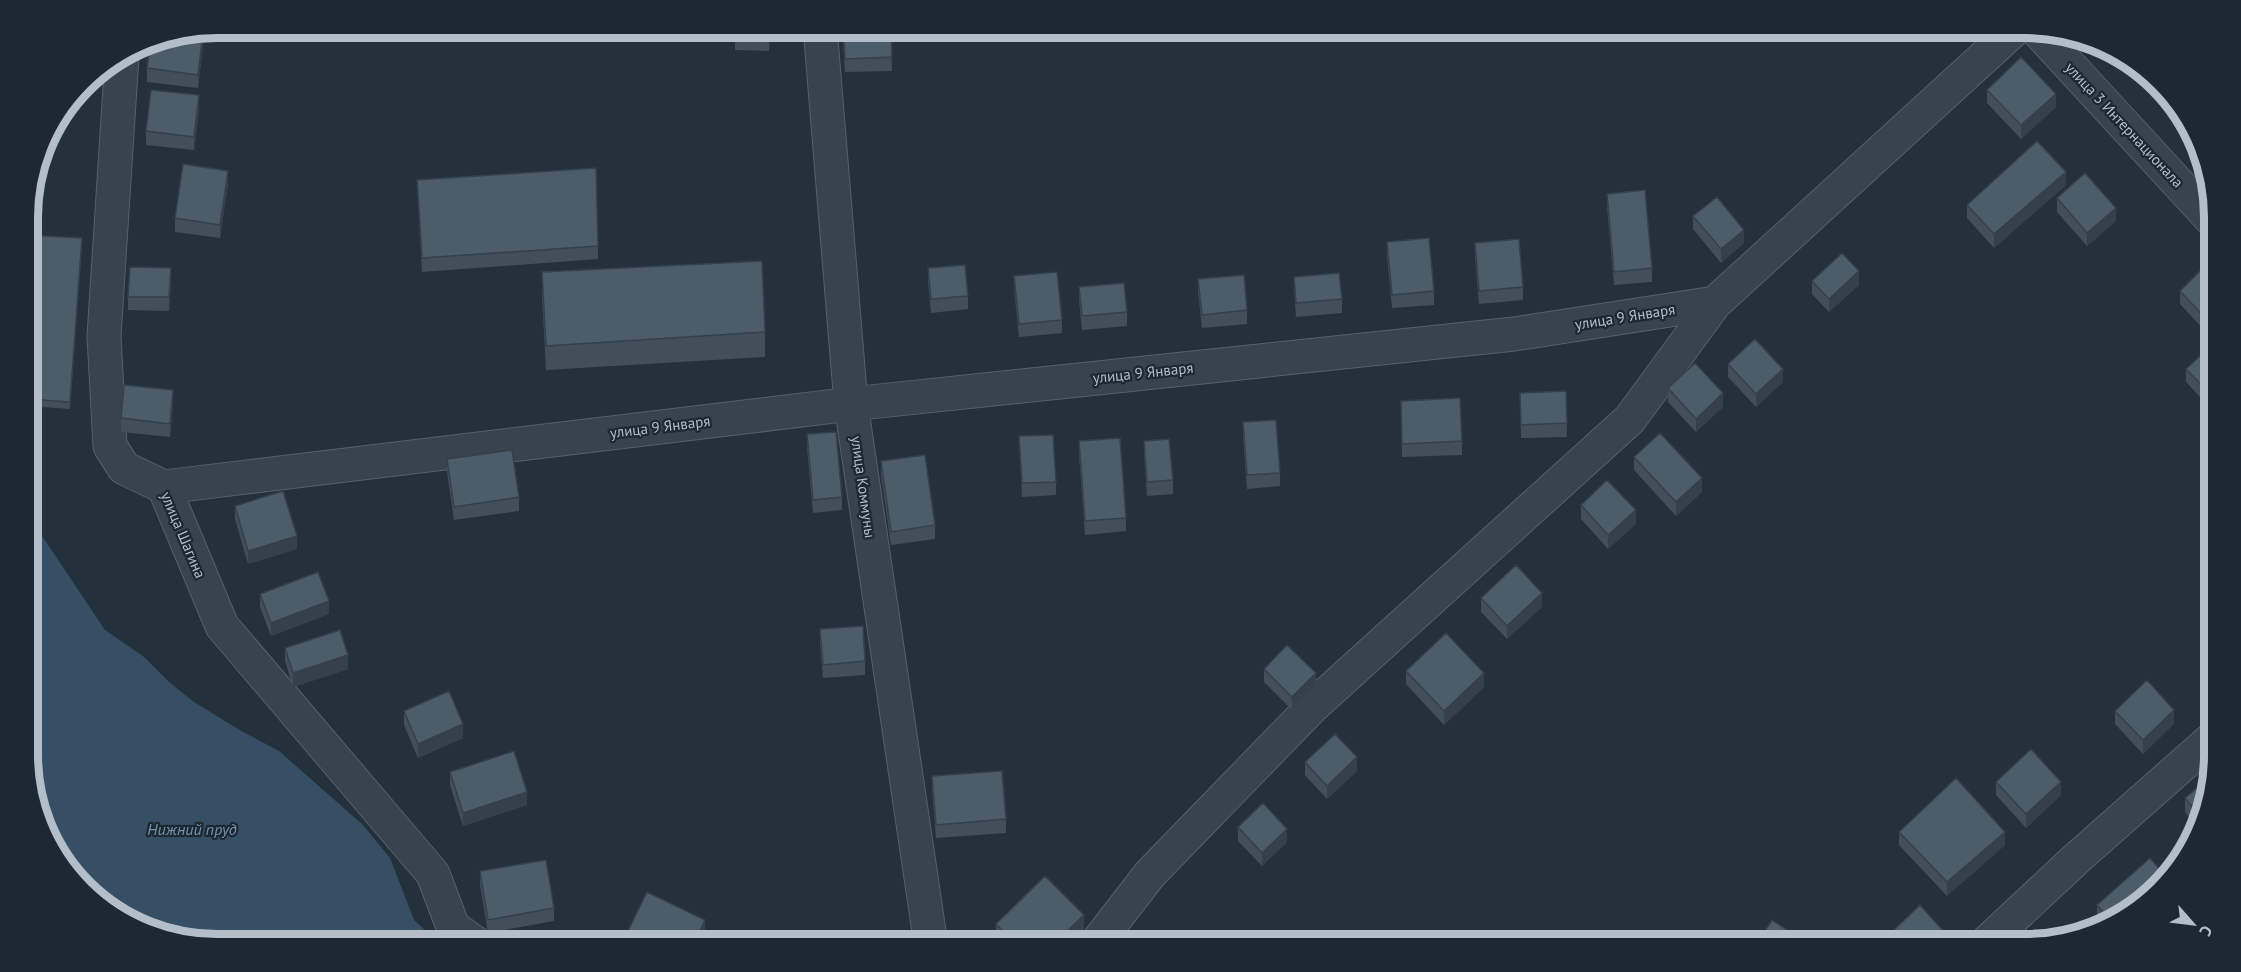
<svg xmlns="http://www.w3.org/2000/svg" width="2241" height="972" font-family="'PT Sans',sans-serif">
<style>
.water{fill:#374f64}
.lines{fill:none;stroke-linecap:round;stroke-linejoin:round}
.minor-casing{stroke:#55616b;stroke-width:35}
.minor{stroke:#37434d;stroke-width:33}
.wall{fill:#414f5a}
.shaded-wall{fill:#35404a}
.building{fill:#4c5c69;stroke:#35404a;stroke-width:1.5}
.labels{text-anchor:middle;stroke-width:4.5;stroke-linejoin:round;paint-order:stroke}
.street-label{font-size:15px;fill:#b3bec9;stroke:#1c2832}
.water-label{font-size:16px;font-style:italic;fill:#7392ac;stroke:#1c2832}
.rim{fill:none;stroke:#b3bec9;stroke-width:8}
</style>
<rect width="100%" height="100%" fill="#23313d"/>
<!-- water -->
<path class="water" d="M28 515 105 630 144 657 169 682 194 702 243 732 279 751 363 825 390 858 414 920 441 945H217L145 931 66 871 29 780Z"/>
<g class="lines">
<!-- minor casing -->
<g class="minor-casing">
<path id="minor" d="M820 27 851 404 931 945
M2036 29 2212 220
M122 56 104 336 110 446 124 468 164 487 222 626 433 874 453 927 478 945
M164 487 851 404 1514 334 1715 303 2017 27
M1095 945 1150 874 1312 707 1630 419 1715 303
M1984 945 2076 859 2214 737"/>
</g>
<!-- minor -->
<use href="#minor" class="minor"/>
</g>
<!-- wall -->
<path class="wall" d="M735 27H770L769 51 735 50Z
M842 27H891L892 71 845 72Z
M1917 27H1931L1923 34Z
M203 46 198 88 147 82V68Z
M1987 90 2056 107 2021 139 1987 103Z
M199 109 194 150 146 145V131Z
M417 180 598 246V259L422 272Z
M228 184 220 238 175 232V218Z
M2066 185 1994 248 1967 218V205Z
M1607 194 1652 268V282L1614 285 1607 207Z
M2057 198 2116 221 2087 246 2057 212Z
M1693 216 1744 243 1721 263 1693 229Z
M27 235 82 245 70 409 28 406Z
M1387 242 1434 291V305L1392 308 1387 255Z
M1475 243 1523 287V300L1479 304 1475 256Z
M928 268 968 296V309L931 313 928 281Z
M542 272 765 332V357L546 370 542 297Z
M1014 276 1062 320V333L1019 337 1014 289Z
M1294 277 1342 299V313L1296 317 1294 290Z
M1198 279 1247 310V324L1202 328 1198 292Z
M1812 281 1859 285 1829 312 1812 294Z
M171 282 169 311 128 310V297Z
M2213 283 2208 334 2180 304V291Z
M1079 287 1127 312V326L1082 330 1079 301Z
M2213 344V411L2186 382V369Z
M1728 364 1783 382 1756 407 1728 377Z
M1668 388 1723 407 1696 432 1668 402Z
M1566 391 1567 437 1521 438 1520 393Z
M1401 401 1462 441V455L1402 457Z
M173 403 170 437 121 432V418Z
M1243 422 1280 473V486L1247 489 1243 436Z
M807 434 842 497V510L813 513 807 448Z
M1019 436 1056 482V495L1022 497Z
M1079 441 1126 518V531L1085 535 1079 455Z
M1144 441 1173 480V494L1147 496 1144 454Z
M1634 457 1702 492 1676 516 1634 470Z
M447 459 519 497V511L454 520 447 472Z
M881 461 935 525V539L891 545 881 475Z
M1581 505 1636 524 1608 549 1581 519Z
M235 506 297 549 248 564 235 519Z
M260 594 329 614 271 636 260 607Z
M1481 598 1542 607 1507 639 1481 612Z
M820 629 865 661V675L823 678 820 643Z
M285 648 348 669 293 687 285 661Z
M1264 669 1316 686 1292 710 1264 682Z
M1406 671 1484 687 1444 725 1406 684Z
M404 711 463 738 418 758 404 725Z
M2115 711 2174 724 2143 754 2115 724Z
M1305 762 1357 771 1327 799 1305 775Z
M450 772 527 805 463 826 450 785Z
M932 776 1006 819V833L936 838 932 790Z
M2209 778 2200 827 2199 829 2185 812V798Z
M1996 782 2061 795 2026 828 1996 795Z
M1238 827 1287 842 1262 866 1238 841Z
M1899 832 2005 845 1947 896 1899 845Z
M480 871 554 908V921L488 933 480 885Z
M2097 905 2130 913 2101 923 2097 918Z
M996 924 1084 929 1067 945H1003L996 938Z
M1893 931 1946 945H1893Z"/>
<!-- shaded-wall -->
<path class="shaded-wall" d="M1923 27H1931L1923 34Z
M203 33V46L198 88V75Z
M2056 94V107L2021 139V125Z
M199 95V109L194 150V137Z
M228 171V184L220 238V225Z
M2066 172V185L1994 248V234Z
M2116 208V221L2087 246V233Z
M1744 230V243L1721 263V249Z
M171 268V282L169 311V297Z
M1859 271V285L1829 312V299Z
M2213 316V329L2208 334V321Z
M1783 369V382L1756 407V394Z
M173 390V403L170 437V424Z
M1723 393V407L1696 432V419Z
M1702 478V492L1676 516V502Z
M1636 510V524L1608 549V535Z
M297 536V549L248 564V551Z
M1542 593V607L1507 639V626Z
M329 601V614L271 636V623Z
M348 655V669L293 687V673Z
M1316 673V686L1292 710V697Z
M1484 673V687L1444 725V711Z
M2174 710V724L2143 754V740Z
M463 724V738L418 758V744Z
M1357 757V771L1327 799V786Z
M2061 782V795L2026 828V814Z
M527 792V805L463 826V813Z
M1287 829V842L1262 866V853Z
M2005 832V845L1947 896V882Z
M1084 915V929L1067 945H1053Z
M705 920V940L703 945H693Z
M1946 934V945H1934Z"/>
<!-- building -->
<path class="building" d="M735 27H769V37H735Z
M843 27H891L892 57 845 59Z
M194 31 203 33 198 75 147 68 151 40Z
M2021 57 2056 94 2021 125 1987 90Z
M151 90 199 95 194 137 146 131Z
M2037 141 2066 172 1994 234 1967 205Z
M183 164 228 171 220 225 175 218Z
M596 168 598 246 422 258 417 180Z
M2085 173 2116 208 2087 233 2057 198Z
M1645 190 1652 268 1614 272 1607 194Z
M1717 197 1744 230 1721 249 1693 216Z
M27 235 82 238 70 402 28 399Z
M1429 238 1434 291 1392 295 1387 242Z
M1519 239 1523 287 1479 291 1475 243Z
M1842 253 1859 271 1829 299 1812 281Z
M762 261 765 332 546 346 542 272Z
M965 265 968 296 931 299 928 268Z
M130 267 171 268 169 297H128Z
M2201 270 2213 283V316L2208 321 2180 291Z
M1057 272 1062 320 1019 324 1014 276Z
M1339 273 1342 299 1296 303 1294 277Z
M1244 275 1247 310 1202 315 1198 279Z
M1124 283 1127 312 1082 316 1079 287Z
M1755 339 1783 369 1756 394 1728 364Z
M2213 344V397L2186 369Z
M1695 363 1723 393 1696 419 1668 388Z
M124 385 173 390 170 424 121 418Z
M1566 391 1567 423 1521 425 1520 393Z
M1460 398 1462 441 1402 444 1401 401Z
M1276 420 1280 473 1247 475 1243 422Z
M836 432 842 497 813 500 807 434Z
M1660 433 1702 478 1676 502 1634 457Z
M1053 435 1056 482 1022 483 1019 436Z
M1120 438 1126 518 1085 521 1079 441Z
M1169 439 1173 480 1147 482 1144 441Z
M512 450 519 497 454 507 447 459Z
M925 455 935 525 891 532 881 461Z
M1607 480 1636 510 1608 535 1581 505Z
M283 491 297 536 248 551 235 506Z
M1516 565 1542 593 1507 626 1481 598Z
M318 572 329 601 271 623 260 594Z
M863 626 865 661 823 665 820 629Z
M340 630 348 655 293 673 285 648Z
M1446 633 1484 673 1444 711 1406 671Z
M1287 645 1316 673 1292 697 1264 669Z
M2147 680 2174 710 2143 740 2115 711Z
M449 691 463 724 418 744 404 711Z
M1335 734 1357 757 1327 786 1305 762Z
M2031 749 2061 782 2026 814 1996 782Z
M514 751 527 792 463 813 450 772Z
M1002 771 1006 819 936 825 932 776Z
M1956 778 2005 832 1947 882 1899 832Z
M2209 778 2201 818 2185 798Z
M1263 803 1287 829 1262 853 1238 827Z
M2150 858 2167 878 2130 913 2110 920 2097 905Z
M546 860 554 908 488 920 480 871Z
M1045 876 1084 915 1053 945H1016L996 924Z
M647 892 705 920 693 945H621Z
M1920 905 1946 934 1934 945H1906L1893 931Z
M1772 920 1802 940 1798 945H1756Z"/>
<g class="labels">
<!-- street labels -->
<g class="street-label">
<text transform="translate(2124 125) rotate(47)" y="5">улица 3 Интернационала</text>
<text transform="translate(1625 317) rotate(-9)" y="5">улица 9 Января</text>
<text transform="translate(1143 373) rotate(-6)" y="5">улица 9 Января</text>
<text transform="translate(660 427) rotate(-7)" y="5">улица 9 Января</text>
<text transform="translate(863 487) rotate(82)" y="5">улица Коммуны</text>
<text transform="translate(183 535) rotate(67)" y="5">улица Шагина</text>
</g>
<!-- water labels -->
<g class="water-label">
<text x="192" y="835">Нижний пруд</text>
</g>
</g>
<!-- crop -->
<path d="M0 0H2241V972H0ZM217 38H2025A179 179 0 0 1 2204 217V755A179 179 0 0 1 2025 934H217A179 179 0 0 1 38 755V217A179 179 0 0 1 217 38Z" fill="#1c2832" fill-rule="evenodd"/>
<path class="rim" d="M217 38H2025A179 179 0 0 1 2204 217V755A179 179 0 0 1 2025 934H217A179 179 0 0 1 38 755V217A179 179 0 0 1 217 38Z"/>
<!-- north arrow -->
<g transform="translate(2193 924) rotate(118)" stroke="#1c2832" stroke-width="4.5" paint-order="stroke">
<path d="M0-4.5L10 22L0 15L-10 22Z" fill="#b3bec9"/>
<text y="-9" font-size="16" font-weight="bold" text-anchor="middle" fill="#b3bec9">С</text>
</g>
</svg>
